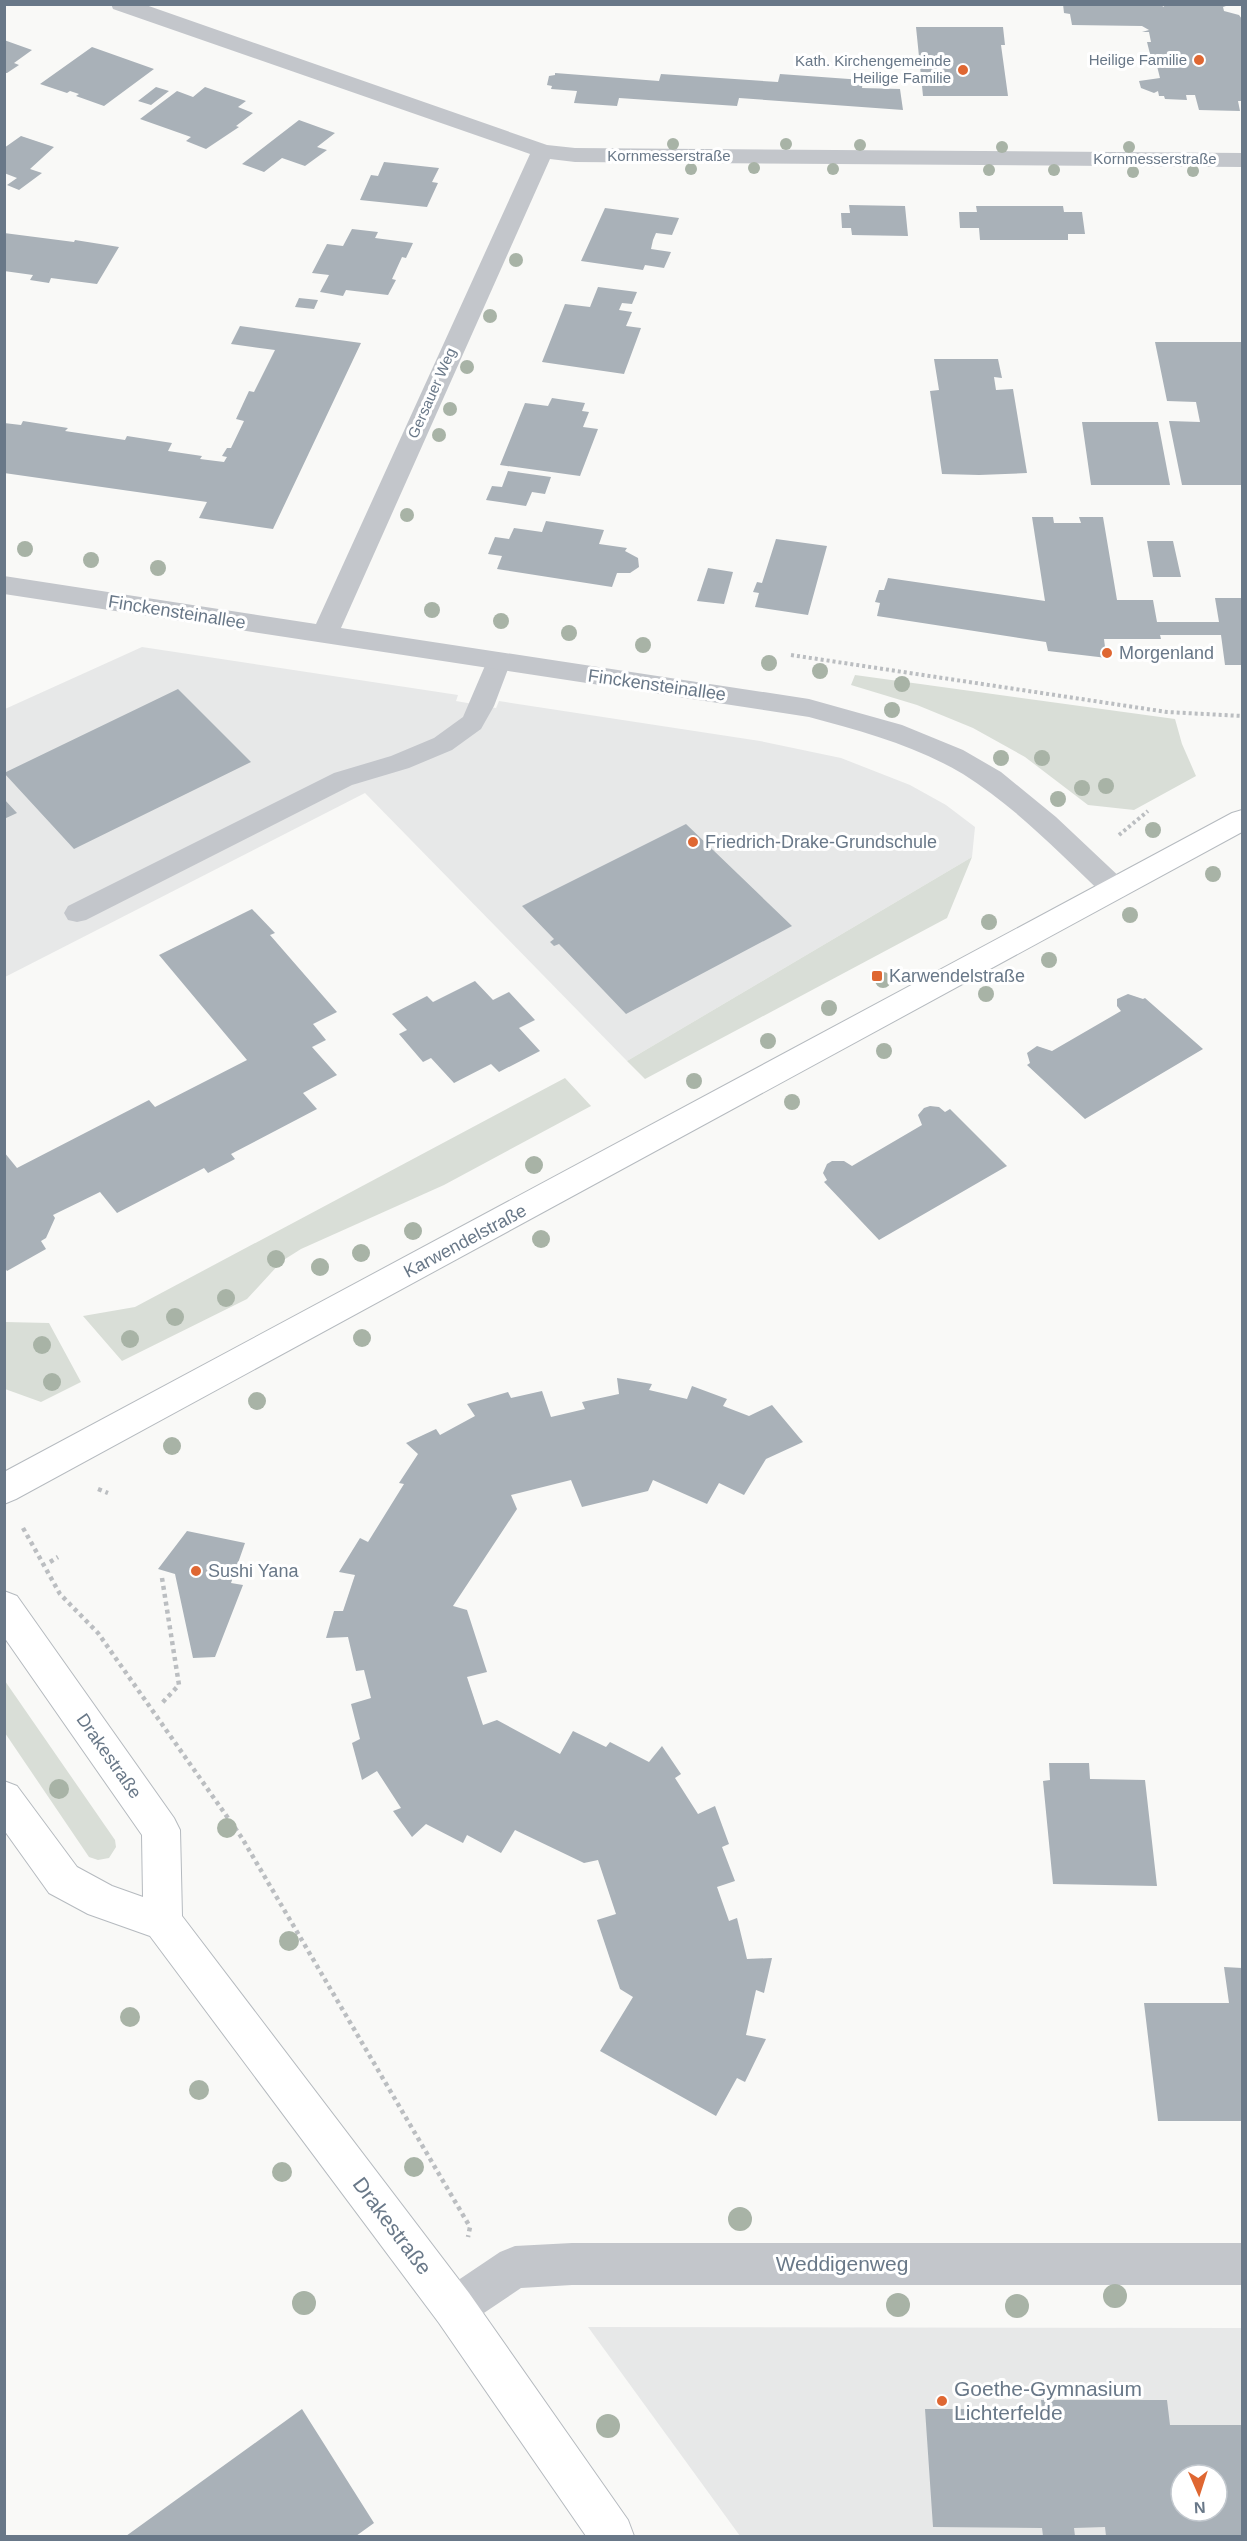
<svg xmlns="http://www.w3.org/2000/svg" width="1247" height="2541" font-family="Arial,sans-serif">
<style>
.built{fill:#e7e8e8;fill-rule:evenodd}
.green{fill:#d9ded7}
.building{fill:#a9b1b8;fill-rule:evenodd}
.lines{fill:none;stroke-linecap:round;stroke-linejoin:round}
.secondary-casing{stroke:#b5babf;stroke-width:2}
.path-far1{stroke:#bbbec1;stroke-width:4;stroke-dasharray:3 3;stroke-linecap:butt}
.path{stroke:#bbbec1;stroke-width:4.5;stroke-dasharray:4 4;stroke-linecap:butt}
.lane{fill:#c3c6cb;fill-rule:evenodd}
.street{fill:#c3c6cb;fill-rule:evenodd}
.secondary{fill:#fff;fill-rule:evenodd}
.tree{fill:#a8b3a6}
.poi-dot{fill:#df6732;stroke:#fff;stroke-width:2}
.labels{text-anchor:middle;stroke-width:6;stroke-linejoin:round;paint-order:stroke}
.far-poi-label{font-size:15px;fill:#697888;stroke:#fff;text-anchor:end}
.far-street-label{font-size:15px;fill:#697888;stroke:#fff}
.street-label{font-size:18px;fill:#697888;stroke:#fff}
.poi-label{font-size:18px;fill:#697888;stroke:#fff;text-anchor:start}
.near-street-label{font-size:21px;fill:#697888;stroke:#fff}
.near-poi-label{font-size:21px;fill:#697888;stroke:#fff;text-anchor:start}
</style>
<rect width="100%" height="100%" fill="#f9f9f7"/>
<!-- built -->
<path class="built" d="M142 647 458 695 456 701 496 708 499 701 760 741 841 758 910 785 946 805 975 827 972 857 627 1061 365 793 5 977V709Z
M588 2327 1242 2328V2536H740ZM1181 2475H1217V2511H1181Z"/>
<!-- green -->
<path class="green" d="M855 675 1175 719 1182 744 1196 776 1134 810 1088 805 1025 757 973 728 917 705 851 685Z
M972 857 947 918 645 1079 627 1061Z
M565 1078 591 1106 444 1185 301 1249 282 1261 247 1299 122 1361 83 1316 135 1307Z
M5 1322 49 1323 81 1382 41 1402 5 1389Z
M5 1681 115 1840 116 1847 109 1858 98 1860 89 1857 5 1733Z"/>
<!-- building -->
<path class="building" d="M1063 4H1162L1163 7 1167 4 1229 5 1223 7 1224 11 1239 15 1242 19V101H1238L1240 111 1199 110 1195 95H1186L1187 100 1165 99 1164 96H1159L1158 91 1154 93 1141 88 1139 81 1160 78 1154 54H1150L1147 42H1151L1149 32H1142L1149 30 1142 26 1072 25 1070 14 1064 13Z
M916 27H1003L1005 45H1001L1008 96H923Z
M4 40 32 50 14 63 19 65 7 73H4Z
M92 47 154 69 104 106 76 96 79 94 70 91 67 93 40 84Z
M555 73 659 81 661 74 778 82 780 74 863 80 862 88 900 89 903 110 739 98 737 106 619 98 617 106 574 103 577 91 551 89 552 86 547 85 549 76 555 75Z
M156 87 169 91 151 105 138 101Z
M205 87 246 101 238 107 253 113 236 126 239 127 206 149 186 141 191 137 140 119 177 91 193 97Z
M299 120 335 133 317 147 327 150 305 166 282 158 264 172 242 164Z
M21 136 54 147 30 169 42 173 19 190 7 185 17 178 4 173V148Z
M384 162 439 168 432 182 438 183 427 207 360 200 371 175 378 176Z
M849 205 905 206 908 236 852 235 851 228H842L841 213H850Z
M976 206H1063L1064 212H1082L1085 234H1068V240H980L979 228H960L959 212H977Z
M605 208 679 218 672 235 656 233 653 240 651 249 671 252 664 268 645 265 643 270 581 261Z
M352 229 378 232 375 238 413 243 406 258 402 257 392 279 396 280 388 295 346 290 343 296 320 292 329 275 312 273 327 244 343 246Z
M4 233 74 242 75 240 119 247 97 284 51 278 49 283 30 280 33 275 4 271Z
M598 287 637 292 632 304 622 303 619 310 632 312 626 326 641 328 624 374 542 362 565 304 590 307Z
M299 298 318 300 314 309 295 307Z
M240 326 361 343 273 529 199 518 207 502 4 473V423L21 425 23 421 68 428 65 431 125 440 127 436 172 443 168 451 202 456 200 459 224 462 227 457 222 456 227 448H231L244 421 236 419 249 391 254 392 275 350 231 344Z
M1155 342H1242V485H1182L1169 421 1200 422 1196 402 1167 401Z
M934 359H998L1002 378 994 377 996 390 1013 389 1027 473 979 475 942 474 930 391 939 390Z
M552 398 585 403 582 411 589 412 583 427 598 429 580 476 500 465 525 403 548 406Z
M1082 422H1158L1170 485H1091Z
M508 471 551 477 545 494 532 492 526 506 486 500 492 486 502 487Z
M1032 517H1053L1054 523H1081L1079 517H1103L1117 600H1153L1157 622H1219L1215 598H1242V665H1225L1221 635H1160L1161 639H1104L1105 647 1108 648 1107 658 1048 651 1046 642 877 616 880 603 875 602 879 590H884L888 578 1045 601Z
M546 521 604 530 599 544 627 548 625 551 638 558 639 567 630 573H617L612 587 497 569 502 556 488 554 495 537 509 539 514 528 542 532Z
M776 539 827 546 808 615 755 607 759 593 753 592 757 582 762 583Z
M1147 541H1173L1181 577H1153Z
M708 568 733 572 724 604 697 601Z
M178 689 251 762 74 849 4 773Z
M4 799 17 813 4 819Z
M686 824 792 926 626 1014 562 947 559 944 554 946 550 942 554 939 522 906Z
M252 909 275 933 270 935 337 1012 313 1024 326 1040 312 1047 337 1075 303 1093 317 1109 231 1154 235 1159 208 1173 204 1168 117 1213 100 1192 53 1215 55 1218 46 1238 41 1241 46 1249 7 1271 4 1267V1152L17 1168 149 1100 155 1107 247 1060 159 955Z
M475 981 493 1000 509 992 535 1020 519 1028 540 1051 499 1072 491 1064 454 1083 431 1058 423 1062 399 1034 407 1030 392 1014 427 996 433 1002Z
M1128 994 1143 999 1145 998 1203 1049 1085 1119 1027 1065 1030 1063 1027 1053 1037 1046 1052 1051 1121 1011 1117 1006V999Z
M930 1106 939 1107 945 1112 950 1109 1007 1166 879 1240 824 1182 827 1180 823 1173 827 1164 832 1161H844L852 1166 922 1125 918 1115 924 1108Z
M617 1378 652 1384 649 1390 687 1399 692 1386 727 1399 723 1406 749 1416 772 1405 803 1442 766 1459 744 1495 719 1483 707 1504 653 1480 648 1491 582 1507 571 1480 511 1495 517 1509 453 1606 467 1610 487 1672 467 1677 483 1725 497 1720 560 1754 573 1731 606 1747 610 1742 649 1762 662 1746 681 1774 675 1778 698 1814 715 1806 729 1844 722 1847 735 1881 717 1887 729 1921 737 1918 747 1959 772 1958 764 1993 756 1990 746 2035 766 2039 745 2082 737 2078 716 2116 600 2051 633 1997 620 1989 597 1920 616 1914 598 1860 584 1863 515 1830 501 1853 467 1835 463 1843 426 1824 412 1837 393 1811 401 1808 377 1771 362 1780 352 1743 360 1739 351 1704 371 1698 364 1670 356 1671 348 1637 326 1638 334 1611H343L355 1575 339 1572 360 1538 368 1542 404 1484 399 1483 418 1454 406 1443 436 1429 440 1435 475 1416 467 1404 508 1392 511 1398 542 1391 551 1417 585 1409 582 1402 619 1394Z
M187 1531 245 1543 231 1583 243 1585 215 1657 193 1658 175 1574 158 1569Z
M1049 1763H1089L1090 1779 1145 1780 1157 1886 1053 1884 1043 1781 1050 1780Z
M1224 1967 1242 1968V2121H1158L1144 2003H1229Z
M1041 2400H1167L1170 2425H1242V2536H1106L1105 2527 1074 2528 1075 2536H1043L1042 2528 933 2527 925 2409H1042ZM1181 2475H1217V2511H1181Z
M302 2409 374 2523 356 2536H126Z"/>
<g class="lines">
<!-- secondary casing -->
<g class="secondary-casing">
<path id="secondary" d="M1242 810V832L16 1499 4 1504V1472L1232 813Z
M4 1591 17 1596 174 1818 180 1830 182 1916 469 2293 628 2520 634 2536H586L439 2323 150 1936 88 1914 49 1893 4 1830V1781L17 1786 77 1867 112 1886 143 1897 142 1835 4 1637Z"/>
</g>
<!-- path-far1 -->
<path class="path-far1" d="M791 655 1167 712 1242 716
M1119 835 1148 811"/>
<!-- path -->
<path class="path" d="M98 1489 108 1493
M23 1528 60 1594 98 1633 242 1838 470 2227 468 2237
M50 1562 58 1557
M162 1578 179 1685 162 1703"/>
<!-- lane -->
<path class="lane" d="M499 653 507 655 511 661 494 706 481 729 452 750 409 768 352 785 86 920 77 922 68 920 64 913 68 906 334 773 391 756 434 738 463 717 487 661 491 655Z"/>
<!-- street -->
<path class="street" d="M111 4H143L547 145 575 148 1242 153V167L575 162 550 159 341 628 809 699 902 725 963 750 1001 772 1056 817 1125 882 1130 889 1125 896 1115 900 1105 896C1060 854 1016 807 963 774 916 746 862 731 809 717L4 594V576L316 624 530 154 113 9Z
M572 2243H1242V2285H572L521 2288 469 2323 454 2329 439 2323 433 2308 439 2293 500 2252 515 2246Z"/>
<!-- secondary -->
<use href="#secondary" class="secondary"/>
</g>
<!-- trees -->
<g class="tree">
<circle cx="673" cy="144" r="6"/>
<circle cx="786" cy="144" r="6"/>
<circle cx="860" cy="145" r="6"/>
<circle cx="1002" cy="147" r="6"/>
<circle cx="1129" cy="147" r="6"/>
<circle cx="754" cy="168" r="6"/>
<circle cx="691" cy="169" r="6"/>
<circle cx="833" cy="169" r="6"/>
<circle cx="989" cy="170" r="6"/>
<circle cx="1054" cy="170" r="6"/>
<circle cx="1193" cy="171" r="6"/>
<circle cx="1133" cy="172" r="6"/>
<circle cx="516" cy="260" r="7"/>
<circle cx="490" cy="316" r="7"/>
<circle cx="467" cy="367" r="7"/>
<circle cx="450" cy="409" r="7"/>
<circle cx="439" cy="435" r="7"/>
<circle cx="407" cy="515" r="7"/>
<circle cx="25" cy="549" r="8"/>
<circle cx="91" cy="560" r="8"/>
<circle cx="158" cy="568" r="8"/>
<circle cx="432" cy="610" r="8"/>
<circle cx="501" cy="621" r="8"/>
<circle cx="569" cy="633" r="8"/>
<circle cx="643" cy="645" r="8"/>
<circle cx="769" cy="663" r="8"/>
<circle cx="820" cy="671" r="8"/>
<circle cx="902" cy="684" r="8"/>
<circle cx="892" cy="710" r="8"/>
<circle cx="1001" cy="758" r="8"/>
<circle cx="1042" cy="758" r="8"/>
<circle cx="1106" cy="786" r="8"/>
<circle cx="1082" cy="788" r="8"/>
<circle cx="1058" cy="799" r="8"/>
<circle cx="1153" cy="830" r="8"/>
<circle cx="1213" cy="874" r="8"/>
<circle cx="1130" cy="915" r="8"/>
<circle cx="989" cy="922" r="8"/>
<circle cx="1049" cy="960" r="8"/>
<circle cx="883" cy="980" r="8"/>
<circle cx="986" cy="994" r="8"/>
<circle cx="829" cy="1008" r="8"/>
<circle cx="768" cy="1041" r="8"/>
<circle cx="884" cy="1051" r="8"/>
<circle cx="694" cy="1081" r="8"/>
<circle cx="792" cy="1102" r="8"/>
<circle cx="534" cy="1165" r="9"/>
<circle cx="413" cy="1231" r="9"/>
<circle cx="541" cy="1239" r="9"/>
<circle cx="361" cy="1253" r="9"/>
<circle cx="276" cy="1259" r="9"/>
<circle cx="320" cy="1267" r="9"/>
<circle cx="226" cy="1298" r="9"/>
<circle cx="175" cy="1317" r="9"/>
<circle cx="362" cy="1338" r="9"/>
<circle cx="130" cy="1339" r="9"/>
<circle cx="42" cy="1345" r="9"/>
<circle cx="52" cy="1382" r="9"/>
<circle cx="257" cy="1401" r="9"/>
<circle cx="172" cy="1446" r="9"/>
<circle cx="59" cy="1789" r="10"/>
<circle cx="227" cy="1828" r="10"/>
<circle cx="289" cy="1941" r="10"/>
<circle cx="130" cy="2017" r="10"/>
<circle cx="199" cy="2090" r="10"/>
<circle cx="414" cy="2167" r="10"/>
<circle cx="282" cy="2172" r="10"/>
<circle cx="740" cy="2219" r="12"/>
<circle cx="1115" cy="2296" r="12"/>
<circle cx="304" cy="2303" r="12"/>
<circle cx="898" cy="2305" r="12"/>
<circle cx="1017" cy="2306" r="12"/>
<circle cx="608" cy="2426" r="12"/>
</g>
<!-- markers -->
<g class="poi-dot">
<circle cx="1199" cy="60" r="6"/>
<circle cx="963" cy="70" r="6"/>
<circle cx="1107" cy="653" r="6"/>
<circle cx="693" cy="842" r="6"/>
<rect x="871" y="970" width="12" height="12" rx="3"/>
<circle cx="196" cy="1571" r="6"/>
<circle cx="942" cy="2401" r="6"/>
</g>
<g class="labels">
<!-- far-poi labels -->
<g class="far-poi-label">
<text x="1187" y="65">Heilige Familie</text>
<text x="951" y="66">Kath. Kirchengemeinde<tspan x="951" dy="17">Heilige Familie</tspan></text>
</g>
<!-- far-street labels -->
<g class="far-street-label">
<text x="669" y="161">Kornmesserstraße</text>
<text x="1155" y="164">Kornmesserstraße</text>
<text transform="translate(432 393) rotate(-66)" y="5">Gersauer Weg</text>
</g>
<!-- street labels -->
<g class="street-label">
<text transform="translate(177 612) rotate(9)" y="6">Finckensteinallee</text>
<text transform="translate(657 685) rotate(8)" y="6">Finckensteinallee</text>
<text transform="translate(465 1241) rotate(-28)" y="6">Karwendelstraße</text>
<text transform="translate(109 1756) rotate(55)" y="6">Drakestraße</text>
</g>
<!-- poi labels -->
<g class="poi-label">
<text x="1119" y="659">Morgenland</text>
<text x="705" y="848">Friedrich-Drake-Grundschule</text>
<text x="889" y="982">Karwendelstraße</text>
<text x="208" y="1577">Sushi Yana</text>
</g>
<!-- near-street labels -->
<g class="near-street-label">
<text transform="translate(392 2226) rotate(53)" y="7">Drakestraße</text>
<text x="842" y="2271">Weddigenweg</text>
</g>
<!-- near-poi labels -->
<g class="near-poi-label">
<text x="954" y="2396">Goethe-Gymnasium<tspan x="954" dy="24">Lichterfelde</tspan></text>
</g>
</g>
<!-- border -->
<rect width="1247" height="2541" fill="none" stroke="#697888" stroke-width="12"/>
<!-- north arrow -->
<g transform="translate(1199 2493) rotate(177)"><circle r="28" fill="#ffffff" stroke="#c3c9cf" stroke-width="1.5"/>
<path d="M0-4.5L10 22L0 15L-10 22Z" fill="#df6732"/>
<text y="-9" font-size="16" font-weight="bold" text-anchor="middle" fill="#697888">N</text>
</g>
</svg>
